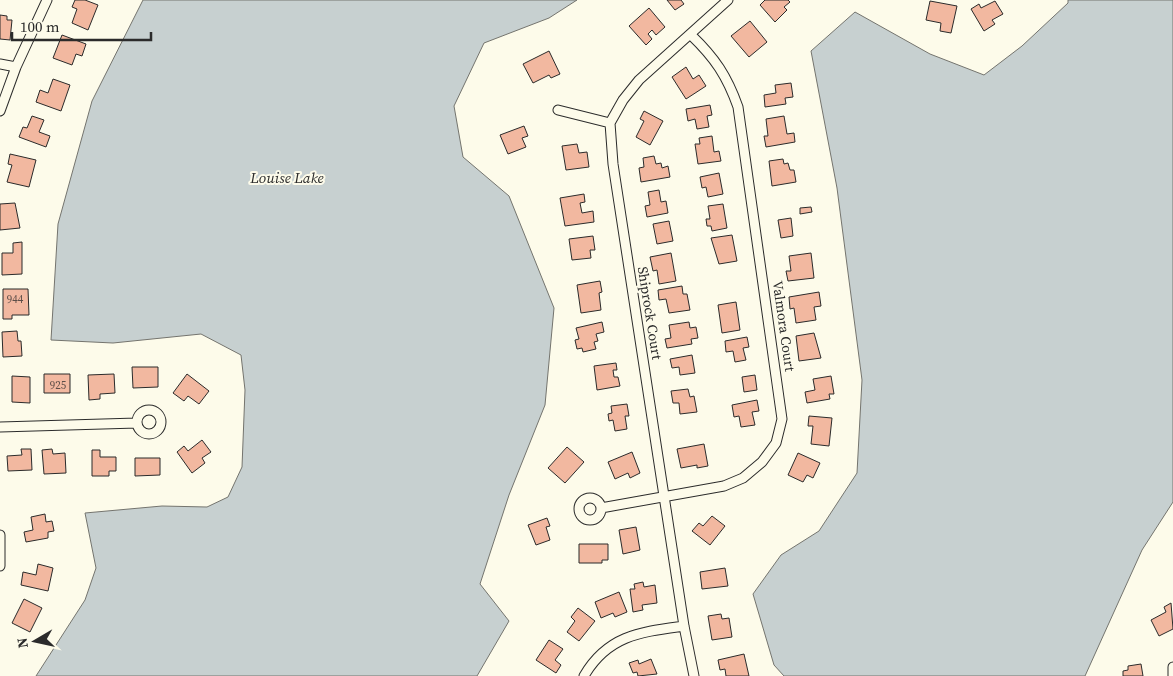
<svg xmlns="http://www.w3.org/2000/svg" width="1173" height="676" font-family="'Source Serif 4',serif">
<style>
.water{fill:#c7d0d0;stroke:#74746e}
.building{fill:#f2b8a0;stroke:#2b2b2b}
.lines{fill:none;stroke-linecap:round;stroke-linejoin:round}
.minor-casing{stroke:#2b2b2b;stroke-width:11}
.minor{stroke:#fdfbea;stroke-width:9}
.labels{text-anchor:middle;stroke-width:4;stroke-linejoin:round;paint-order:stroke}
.number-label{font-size:11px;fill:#5d4e48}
.street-label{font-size:14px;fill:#2b2b2b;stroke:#fdfbea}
.water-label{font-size:15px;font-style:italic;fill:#2b2b2b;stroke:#fdfbea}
</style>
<rect width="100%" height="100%" fill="#fdfbea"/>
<!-- water -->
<path class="water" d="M143 0H577L549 18 484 43 454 106 463 157 509 196 554 308 545 405 509 495 480 584 509 621 477 676H36L85 600 96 568 85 513 162 506 207 507 228 497 242 467 245 390 241 355 201 334 113 343 51 340 58 224 92 101Z
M1068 0H1173V502L1142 550 1085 676H784L774 665 753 594 781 555 819 531 857 473 862 380 837 188 811 51 855 12 930 54 984 75 1022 46 1068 3Z"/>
<!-- building -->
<path class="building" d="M75 0H85L98 5 88 30 72 23 77 9 72 7Z
M667 0H681L684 4 675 10Z
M765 0H788L790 2 784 7 787 10 775 22 760 5Z
M930 1 957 6 951 33 940 31 941 23 926 20Z
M995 1 1003 14 992 20 995 24 984 31 971 9 979 4 981 8Z
M649 8 665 27 656 35 652 30 648 34 652 39 646 45 629 26Z
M0 15 7 16V20H12L10 40 0 39Z
M750 21 767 42 749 57 731 36Z
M62 35 86 44 82 56 76 54 72 65 53 58Z
M549 51 560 74 551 78 549 75 533 83 523 64Z
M686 67 693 79 699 75 706 86 686 99 672 77Z
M53 79 70 85 61 111 36 102 40 90 48 93Z
M791 83 793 97 785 98 786 104 765 107 764 95 776 93 775 85Z
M710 105 712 115 707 116 709 127 697 129 695 119 688 121 686 109Z
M644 111 663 121 650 145 636 137 644 121 640 119Z
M32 116 44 120 39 132 50 136 46 147 19 137 23 127 27 128Z
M784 116 787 134 794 133 795 142 766 147 764 136H768L766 119Z
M524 126 528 136 522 138 526 147 508 154 500 135Z
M712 136 714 152 719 151 721 161 698 164 695 144H700L699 138Z
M577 144 579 153 587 152 589 167 566 170 562 146Z
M10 154 36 160 29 187 7 182 12 165 8 164Z
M654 156 656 164 661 163 662 168 668 166 670 177 641 182 639 168 644 167 643 158Z
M783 159 784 164 788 163 790 170H794L796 182 772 186 769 161Z
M719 173 723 194 708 197 706 187 702 188 700 177Z
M659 190 661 202 666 201 668 213 647 217 645 206 650 205 648 192Z
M584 194 585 202 580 203 582 213 593 211 594 222 565 226 560 198Z
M15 203 20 228 0 230V204Z
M723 204 727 228 712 231 711 226H707L706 219H710L708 206Z
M811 207 812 212 800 214V208Z
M791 218 793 236 781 238 778 220Z
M669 221 673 241 657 244 653 224Z
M732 235 737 261 719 264 711 238Z
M593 236 595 250H590L591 258 572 260 569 239Z
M22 242V274L2 275V253H13V243Z
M671 253 676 281 659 284 657 270 653 271 650 257Z
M811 253 814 278 788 281 786 271H791L789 256Z
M600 281 602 292 599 293 601 310 581 313 577 285Z
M682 286 683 294H687L690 310 669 313 666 299 659 300 658 290Z
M3 289H28L29 315H12V319H3Z
M819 292 821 306 814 307 816 320 796 323 794 308 790 309 789 297Z
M736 302 740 330 722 333 718 305Z
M602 322 604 332 596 334 598 341 594 342 596 349 583 352 582 348 577 349 575 340 579 339 576 328Z
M689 322 690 328 696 327 698 338 691 339 692 344 667 348 665 339 671 338 669 325Z
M17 331 18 341H21L22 356 3 357 2 332Z
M814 333 821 358 799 361 796 336Z
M747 337 749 347 743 348 746 360 735 362 733 351 726 352 725 341Z
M692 355 695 373 680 375 679 367 672 368 670 359Z
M616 363 617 370H613L614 377H618L620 386 597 390 594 366Z
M132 367H158V387L133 388Z
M44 374H70V393H44Z
M114 374 115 393 100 394V399L89 400 88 375Z
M187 374 209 391 199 404 188 396 184 401 173 393Z
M755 375 757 390 744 392 742 377Z
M12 376 30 377V403L12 402Z
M831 376 834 394H829L830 399 807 403 805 392 815 390 813 379Z
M688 389 690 397 694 396 697 412 680 414 679 403H673L671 391Z
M757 400 759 411 752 412 755 425 741 427 739 416 734 417 732 405Z
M627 404 629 416H625L627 429 615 431 613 420 609 421 608 414 612 413 611 406Z
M809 416 832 418 829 446 811 444 813 426H808Z
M202 440 211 452 202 458 205 463 192 473 177 452 184 446 188 451Z
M704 444 708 466 697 468V465L681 468 677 449Z
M567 447 584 462 565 483 548 468Z
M21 449H31L32 470 8 471 7 456 22 455Z
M52 449 53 454 65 453 66 473 44 474 42 450Z
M92 450H100V457H116V471H109V476H92Z
M632 452 640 473 630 478 628 473 615 479 608 462Z
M798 453 820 463 813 478 807 475 803 482 788 475Z
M135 458H160V475L135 476Z
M45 514 46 522 52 521 54 531 48 532V538L26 542 24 532 33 530 31 517Z
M712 516 725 526 710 545 692 531 699 523 703 526Z
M547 518 550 526 546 527 550 540 536 545 528 525Z
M636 527 640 550 623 554 619 530Z
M579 544H608V560H602V563H579Z
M38 564 53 568 48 591 21 585 23 572 36 575Z
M725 568 728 586 702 589 700 572Z
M643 582 644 587 655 585 657 603 642 605 643 610 633 612 630 589H635L634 584Z
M619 592 627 612 615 617 613 613 601 618 595 602Z
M24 599 42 608 30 632 12 623Z
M1171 603 1173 629 1159 636 1151 620 1166 612 1164 607Z
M578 608 595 621 579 641 567 632 575 621 571 617Z
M721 614 722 619 729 618 732 637 712 640 708 616Z
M549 640 563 649 555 660 561 665 556 673 536 660Z
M744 654 749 676H726L725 669 720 670 718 660Z
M651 659 657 674 638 676 637 672 633 673 629 663 638 660 639 664Z
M1141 664 1143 676H1123V671L1128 670V666Z"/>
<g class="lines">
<!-- minor casing -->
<g class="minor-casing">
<path id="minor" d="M0 64 16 67
M558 110 610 123
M0 111 16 67 47 0
M137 422a12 12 0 1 1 24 0a12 12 0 1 1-24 0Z
M0 427 137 423
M579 509a11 11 0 1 1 22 0a11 11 0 1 1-22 0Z
M601 508 724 486 743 478 762 462 776 443 782 419 738 107C727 76 715 58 691 35
M0 535V566
M584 676C608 635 641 632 684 626
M694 676 684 626 613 164 610 123 623 100 639 80 728 0
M1173 676V667"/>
</g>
<!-- minor -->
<use href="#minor" class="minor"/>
</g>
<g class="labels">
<!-- number labels -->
<g class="number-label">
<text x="15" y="303">944</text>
<text x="58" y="389">925</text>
</g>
<!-- street labels -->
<g class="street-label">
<text transform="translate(650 313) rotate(81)" y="5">Shiprock Court</text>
<text transform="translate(784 326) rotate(82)" y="5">Valmora Court</text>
</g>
<!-- water labels -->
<g class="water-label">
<text x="287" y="183">Louise Lake</text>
</g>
</g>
<!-- north arrow -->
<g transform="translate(35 641) rotate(261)" stroke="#fdfbea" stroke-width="4" paint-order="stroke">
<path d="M0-4L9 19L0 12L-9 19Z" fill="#2b2b2b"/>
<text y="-8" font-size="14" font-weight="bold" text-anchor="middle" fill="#2b2b2b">N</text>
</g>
<!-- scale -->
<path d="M12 32v8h139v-8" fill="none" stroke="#2b2b2b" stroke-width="2.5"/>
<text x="20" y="32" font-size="15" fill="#2b2b2b" stroke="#fdfbea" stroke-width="4" paint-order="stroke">100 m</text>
</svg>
